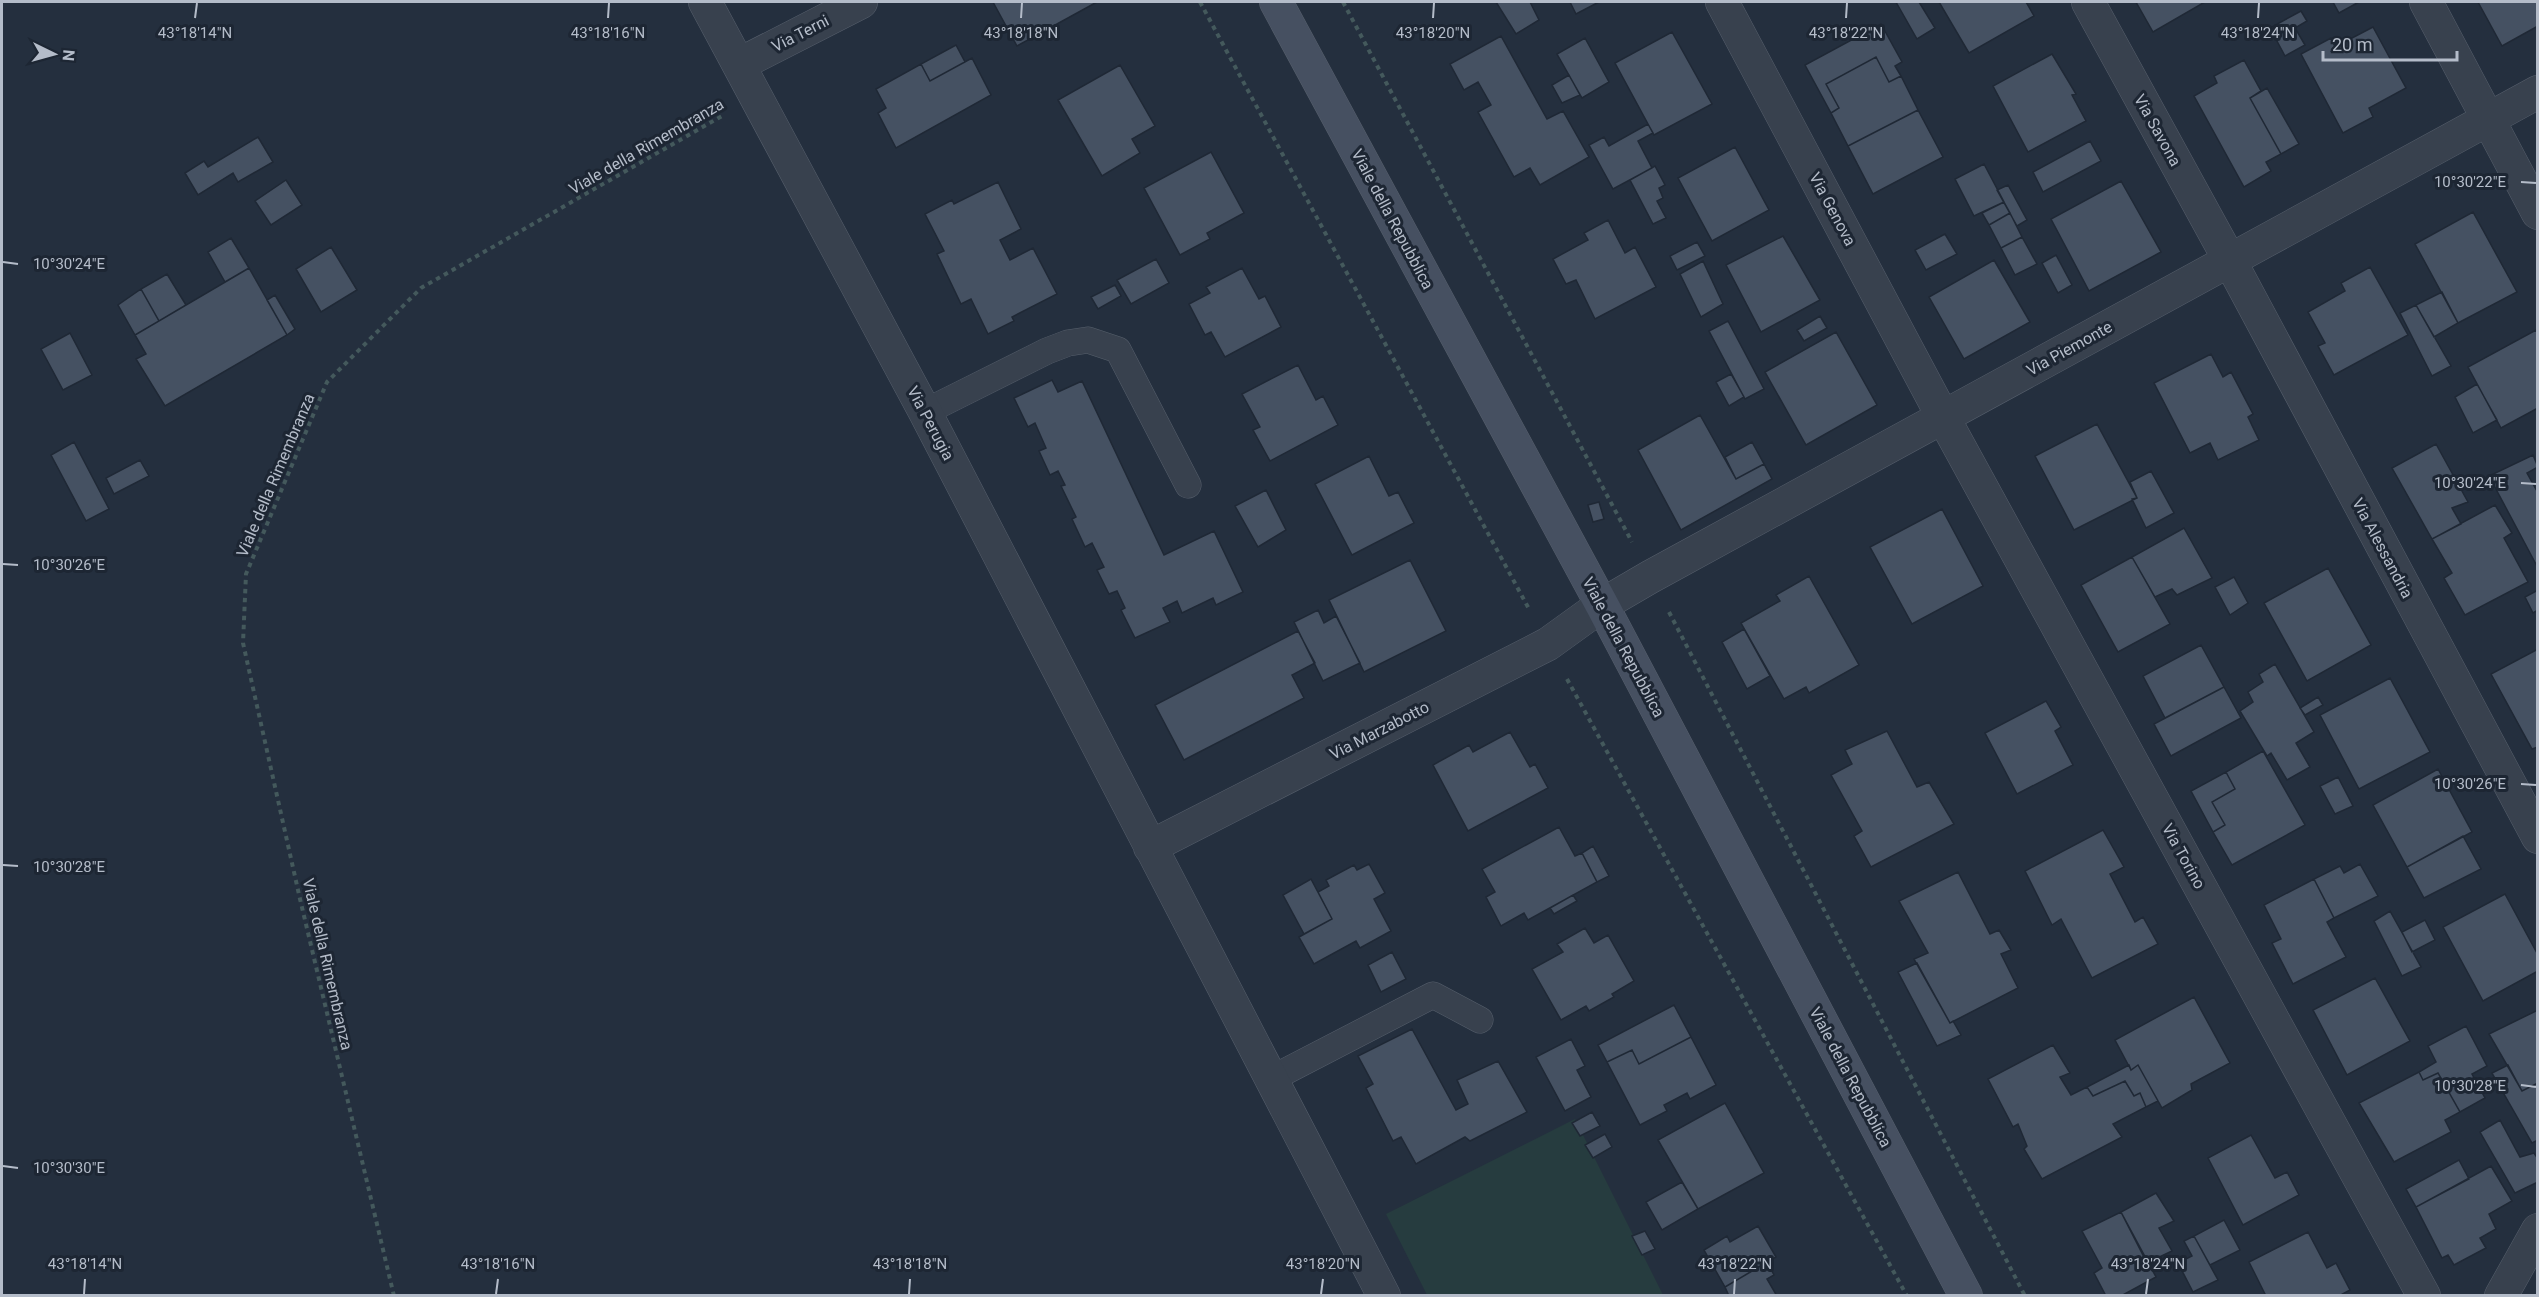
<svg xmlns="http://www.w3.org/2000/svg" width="2539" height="1297" font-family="Roboto,sans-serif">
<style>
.green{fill:#263c3f}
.building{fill:#455162;stroke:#1f2835;stroke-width:1.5}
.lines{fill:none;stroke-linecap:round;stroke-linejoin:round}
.lane-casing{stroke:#565f6c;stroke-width:27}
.street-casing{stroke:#565f6c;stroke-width:34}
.secondary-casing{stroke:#565f6c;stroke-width:34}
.path{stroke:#44595c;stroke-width:4;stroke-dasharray:4.5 4.5;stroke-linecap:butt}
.lane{stroke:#38414e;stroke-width:26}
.street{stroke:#38414e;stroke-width:33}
.secondary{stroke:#465061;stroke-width:33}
.ticks{fill:none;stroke:#b4bcc9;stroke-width:2}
.labels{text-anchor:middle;stroke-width:6;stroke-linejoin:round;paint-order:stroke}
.street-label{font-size:16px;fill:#b4bcc9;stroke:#1d2633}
.ticks-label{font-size:15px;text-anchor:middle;fill:#b4bcc9;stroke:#1d2633;stroke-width:6;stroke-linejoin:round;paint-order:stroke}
</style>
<rect width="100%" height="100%" fill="#242f3e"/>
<!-- green -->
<path class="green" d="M1575 1119 1663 1295H1427L1386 1214Z"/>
<!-- building -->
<path class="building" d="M993 2H1097L1017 46Z
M1496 2H1530L1539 20 1516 34Z
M1570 2H1599L1576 14Z
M1896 2H1919L1935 28 1917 39Z
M1939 2H2026L2034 16 1969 53Z
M2136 2H2205L2153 32Z
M2333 2H2359L2339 13Z
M2478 2H2538V26L2502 46Z
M2301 11 2307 21 2295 28 2305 45 2285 56 2270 28Z
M1881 24 1902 62 1895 66 1901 76 1889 82 1876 57 1826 84 1839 108 1831 113 1805 65Z
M2373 27 2406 88 2369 108 2373 117 2343 133 2301 54 2331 38 2335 47Z
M1672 32 1712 104 1654 135 1615 63Z
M1501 36 1547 119 1563 111 1589 157 1540 185 1530 168 1514 177 1478 112 1491 105 1478 82 1464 90 1450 64Z
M1585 38 1609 82 1582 98 1557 54Z
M956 45 965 62 930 81 921 64Z
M2052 54 2076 94 2072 95 2086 121 2028 152 1993 86Z
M1876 57 1889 82 1901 76 1918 110 1848 146 1831 113 1839 108 1826 84Z
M972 58 991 95 896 148 878 113 886 108 876 89 921 64 930 81Z
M2244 60 2261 91 2250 98 2281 154 2266 162 2271 171 2244 187 2194 96 2217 83 2214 76Z
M1120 65 1155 126 1132 139 1140 153 1102 176 1058 100Z
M1569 75 1580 95 1562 103 1552 85Z
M2267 88 2299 144 2281 154 2250 98Z
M1918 110 1943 157 1873 194 1848 146Z
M1648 124 1653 133 1638 141 1652 168 1613 189 1589 145 1604 137 1609 146Z
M258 137 273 162 238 182 233 173 198 195 185 173 204 161 208 167Z
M2090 141 2101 161 2043 192 2033 172Z
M1735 147 1769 210 1712 241 1678 178Z
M1211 152 1244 213 1207 233 1210 239 1180 255 1144 188Z
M1984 164 2004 202 1974 216 1955 179Z
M1655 166 1665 185 1659 188 1663 198 1657 201 1666 218 1653 224 1630 180Z
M286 180 302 205 271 225 255 201Z
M2121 181 2161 252 2089 291 2051 219Z
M998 182 1021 229 1000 240 1010 260 1033 248 1057 294 1012 317 1014 321 988 334 971 299 961 304 937 254 944 251 925 214 952 200 954 204Z
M2008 185 2027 220 2017 226 1997 190Z
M2004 202 2010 213 1989 225 1982 213Z
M2473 212 2517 292 2458 323 2415 244Z
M2010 213 2022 237 2001 248 1989 225Z
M1608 220 1625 253 1635 247 1656 287 1595 319 1576 280 1566 284 1553 259 1588 240 1584 233Z
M1945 234 1957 254 1926 270 1915 250Z
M1783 236 1820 300 1761 332 1726 265Z
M2022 237 2037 264 2015 275 2001 248Z
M231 238 249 268 225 282 208 252Z
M1697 242 1705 256 1677 270 1670 256Z
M331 247 357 290 321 312 296 269Z
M2056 255 2072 285 2058 293 2042 263Z
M1156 259 1169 283 1131 304 1117 280Z
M1994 260 2030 322 1964 359 1929 297Z
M1703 261 1723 304 1701 317 1680 274Z
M2370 267 2408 335 2334 375 2318 346 2325 343 2308 312 2345 291 2341 283Z
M249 268 287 335 165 406 136 359 146 354 135 335Z
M1242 268 1259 299 1265 296 1281 327 1225 357 1211 332 1205 335 1189 304 1210 293 1206 287Z
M167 274 186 305 159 321 141 289Z
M1115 285 1121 296 1098 309 1091 297Z
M141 289 159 321 135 335 118 305Z
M2442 292 2458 323 2434 337 2416 305Z
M275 295 295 329 287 335 267 300Z
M2416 305 2451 366 2432 376 2400 313Z
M1820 316 1827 328 1804 341 1797 330Z
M1728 321 1764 389 1745 399 1709 331Z
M2536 330 2538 333V408L2501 428 2468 367Z
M1836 332 1877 405 1806 445 1765 372Z
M70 333 92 375 63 390 41 349Z
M2211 354 2223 377 2231 372 2253 414 2248 417 2259 440 2218 460 2210 443 2190 453 2154 383Z
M1298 365 1316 400 1323 396 1338 425 1270 461 1253 430 1260 427 1242 394Z
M1731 374 1744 397 1729 406 1716 382Z
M1052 380 1058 392 1082 381 1164 555 1214 531 1243 592 1216 605 1213 598 1182 613 1177 601 1163 608 1170 622 1135 638 1121 610 1125 608 1117 591 1109 594 1097 570 1104 567 1092 543 1085 547 1072 519 1076 517 1061 486 1065 485 1058 471 1050 475 1039 451 1046 448 1035 423 1028 427 1014 398Z
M2477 384 2497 420 2473 433 2455 397Z
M1700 415 1736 479 1764 464 1772 479 1681 530 1638 450Z
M2097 424 2137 498 2074 530 2035 456Z
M74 442 109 509 86 521 51 455Z
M1752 442 1764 464 1736 479 1725 457Z
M2436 444 2468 502 2452 508 2461 524 2432 539 2392 468Z
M2533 455 2538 467 2527 473 2538 493V568L2489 476Z
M1369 456 1389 496 1398 492 1414 523 1352 555 1315 484Z
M140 460 149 476 114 494 106 478Z
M2151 471 2174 513 2146 528 2132 499 2137 498 2130 482Z
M1266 490 1286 530 1258 547 1235 506Z
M1599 502 1604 519 1593 522 1588 505Z
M2495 505 2512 533 2504 538 2528 582 2465 615 2444 578 2452 573 2432 539Z
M1942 509 1983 586 1912 624 1870 547Z
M2184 528 2212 578 2177 595 2172 589 2155 597 2132 557Z
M2132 557 2170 624 2118 652 2081 585Z
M1410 560 1446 631 1364 672 1329 600Z
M2328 568 2371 645 2307 681 2264 603Z
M1809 576 1859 665 1809 693 1806 687 1784 699 1741 623 1780 601 1776 595Z
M2234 577 2248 603 2230 615 2215 587Z
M2538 590V610L2533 613 2525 597Z
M1318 610 1324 623 1336 616 1360 663 1323 681 1294 622Z
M1744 629 1770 676 1747 689 1722 642Z
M1298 631 1315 663 1292 675 1304 698 1184 760 1155 705Z
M2201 645 2224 687 2165 718 2143 676Z
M2538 649V747L2532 749 2491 674Z
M2275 664 2314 732 2296 743 2310 767 2287 780 2271 753 2267 756 2240 711 2253 702 2248 692 2263 682 2259 674Z
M2390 678 2430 752 2359 789 2320 715Z
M2224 687 2241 718 2171 756 2154 724Z
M2318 697 2323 705 2305 715 2300 708Z
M2046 701 2061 727 2055 731 2073 765 2017 794 1985 733Z
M1887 731 1917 787 1929 782 1954 824 1871 867 1854 836 1862 831 1831 775 1852 764 1845 750Z
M1510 732 1530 767 1535 764 1548 788 1468 831 1433 765 1469 745 1473 752Z
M2263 751 2305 825 2232 865 2213 832 2225 825 2212 802 2235 789 2226 772Z
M2438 769 2472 832 2407 867 2373 805Z
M2226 772 2235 789 2212 802 2225 825 2213 832 2191 791Z
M2338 777 2353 806 2335 814 2320 786Z
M1559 827 1575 856 1582 853 1597 882 1528 920 1524 913 1501 926 1486 897 1495 892 1482 869Z
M2103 830 2124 867 2110 874 2135 922 2143 917 2158 944 2092 978 2061 919 2052 925 2025 871Z
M2463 836 2481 869 2424 898 2407 867Z
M1593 846 1609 876 1597 882 1582 853Z
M1369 864 1385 893 1374 899 1391 931 1360 948 1356 941 1314 964 1299 937 1332 919 1318 892 1329 886 1326 880 1354 865 1357 870Z
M2360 864 2378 896 2334 918 2314 879 2340 866 2344 873Z
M1958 872 1990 934 1999 930 2011 950 2001 954 2018 988 1950 1023 1914 959 1928 953 1899 901Z
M1311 879 1332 919 1304 934 1283 895Z
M2314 879 2334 918 2327 922 2346 957 2293 984 2272 943 2281 939 2264 905Z
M2505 894 2538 955V971L2483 1001 2443 927Z
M1573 895 1577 901 1554 914 1550 908Z
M2390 911 2421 967 2402 976 2374 921Z
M2425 920 2435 940 2412 952 2402 932Z
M1585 928 1594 943 1608 935 1634 981 1612 994 1614 997 1589 1011 1586 1006 1561 1020 1532 969 1563 952 1557 944Z
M1392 952 1406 979 1381 992 1368 965Z
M1917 963 1950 1023 1953 1021 1961 1035 1937 1046 1898 972Z
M2375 978 2410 1041 2347 1075 2313 1010Z
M2194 997 2230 1063 2191 1084 2192 1090 2162 1108 2138 1065 2131 1070 2115 1040Z
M1674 1005 1691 1037 1639 1064 1632 1050 1607 1062 1598 1045Z
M2538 1010V1083L2522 1091 2489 1034Z
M2466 1026 2487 1066 2472 1074 2485 1098 2460 1112 2438 1073 2423 1080 2419 1072 2436 1062 2428 1046Z
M1412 1029 1456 1110 1468 1104 1457 1080 1498 1061 1527 1112 1470 1141 1465 1137 1416 1164 1401 1137 1393 1141 1366 1088 1373 1084 1358 1056Z
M1691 1037 1716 1085 1690 1099 1687 1093 1664 1105 1667 1111 1640 1125 1607 1062 1632 1050 1639 1064Z
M1571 1039 1585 1066 1577 1070 1591 1097 1565 1111 1536 1057Z
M2053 1045 2070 1073 2060 1077 2071 1095 2087 1087 2093 1096 2125 1081 2134 1096 2140 1093 2146 1107 2113 1124 2122 1137 2042 1179 2024 1149 2027 1146 2018 1124 2013 1127 1988 1079Z
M2129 1065 2131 1070 2138 1065 2158 1101 2146 1107 2140 1093 2134 1096 2125 1081 2093 1096 2087 1087Z
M2508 1065 2522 1091 2538 1083V1140L2532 1143 2492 1073Z
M2419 1072 2423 1080 2438 1073 2460 1112 2445 1120 2451 1132 2394 1162 2359 1103Z
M1725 1103 1764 1173 1698 1209 1658 1140Z
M1592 1112 1600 1126 1580 1136 1572 1123Z
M2500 1120 2520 1157 2534 1153 2538 1159V1182L2515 1193 2480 1132Z
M1605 1134 1612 1147 1593 1158 1585 1145Z
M2251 1135 2275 1178 2287 1172 2299 1195 2243 1225 2208 1158Z
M2459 1160 2469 1179 2416 1207 2406 1189Z
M2491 1166 2512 1201 2489 1214 2496 1229 2480 1238 2486 1248 2454 1265 2448 1255 2442 1258 2416 1207Z
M1682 1182 1698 1209 1662 1230 1646 1202Z
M2156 1193 2174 1221 2159 1228 2172 1251 2147 1263 2121 1212Z
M2121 1212 2156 1277 2121 1296H2106L2094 1273 2102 1268 2082 1231Z
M2224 1220 2240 1250 2210 1265 2194 1236Z
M1758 1226 1776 1257 1725 1287 1704 1250 1727 1236 1730 1242Z
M1645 1231 1655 1249 1642 1255 1632 1236Z
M2308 1232 2327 1268 2336 1263 2350 1290 2339 1296H2266L2249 1262Z
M2194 1236 2218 1280 2193 1292 2178 1263 2192 1256 2184 1241Z
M1767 1262 1774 1275 1767 1279 1777 1296H1729L1725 1287Z"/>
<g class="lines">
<!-- lane casing -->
<g class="lane-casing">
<path id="lane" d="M925 412 1047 351 1068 343 1088 340 1118 350 1188 485
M1271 1079 1433 995 1480 1020"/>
</g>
<!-- street casing -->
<g class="street-casing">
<path id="street" d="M705 2 925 412 1384 1296
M1722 2 1943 417 2424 1296
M2088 2 2229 259 2538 837
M2426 2 2538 213
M740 64 861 2
M1150 847 1548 644 1602 605 1650 577 2538 92
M2501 1296 2538 1230"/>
</g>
<!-- secondary casing -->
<g class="secondary-casing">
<path id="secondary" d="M1276 2 1602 605 1966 1296"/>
</g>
<!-- path -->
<path class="path" d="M1200 2 1529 609
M1343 2 1632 542
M1669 612 2025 1296
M1567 679 1907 1296
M394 1296 300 899 243 643 246 574 327 382 421 288 722 116"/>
<!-- lane -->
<use href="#lane" class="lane"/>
<!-- street -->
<use href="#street" class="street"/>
<!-- secondary -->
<use href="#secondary" class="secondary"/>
</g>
<!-- ticks -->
<path class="ticks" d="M195 18 197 3M608 18 609 3M1021 18 1022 3M1433 18 1434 3M1846 18 1847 3M2258 18 2259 3M2521 182 2536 183M3 262 18 264M2521 483 2536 484M3 564 18 565M2521 784 2536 785M3 865 18 866M2521 1085 2536 1087M3 1166 18 1168M84 1294 85 1279M496 1294 498 1279M909 1294 910 1279M1321 1294 1323 1279M1734 1294 1735 1279M2146 1294 2148 1279"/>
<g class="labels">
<!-- street labels -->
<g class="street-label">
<text transform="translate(800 33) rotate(-27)" y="6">Via Terni</text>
<text transform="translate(2158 130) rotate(61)" y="6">Via Savona</text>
<text transform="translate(646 146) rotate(-30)" y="6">Viale della Rimembranza</text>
<text transform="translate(1833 209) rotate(62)" y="6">Via Genova</text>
<text transform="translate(1393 219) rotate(62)" y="6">Viale della Repubblica</text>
<text transform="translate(2069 348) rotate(-29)" y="6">Via Piemonte</text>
<text transform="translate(931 423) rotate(62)" y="6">Via Perugia</text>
<text transform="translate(275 475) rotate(-67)" y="6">Viale della Rimembranza</text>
<text transform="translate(2383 548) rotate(62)" y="6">Via Alessandria</text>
<text transform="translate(1624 647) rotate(62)" y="6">Viale della Repubblica</text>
<text transform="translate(1379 730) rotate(-27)" y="6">Via Marzabotto</text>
<text transform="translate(2184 856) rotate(61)" y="6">Via Torino</text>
<text transform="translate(328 964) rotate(77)" y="6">Viale della Rimembranza</text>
<text transform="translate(1851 1077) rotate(62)" y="6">Viale della Repubblica</text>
</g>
</g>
<g class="ticks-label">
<text x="195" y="38">43°18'14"N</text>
<text x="608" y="38">43°18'16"N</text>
<text x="1021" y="38">43°18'18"N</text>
<text x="1433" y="38">43°18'20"N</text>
<text x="1846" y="38">43°18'22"N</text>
<text x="2258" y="38">43°18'24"N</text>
<text x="2470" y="187">10°30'22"E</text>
<text x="69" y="269">10°30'24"E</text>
<text x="2470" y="488">10°30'24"E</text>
<text x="69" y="570">10°30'26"E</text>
<text x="2470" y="789">10°30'26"E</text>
<text x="69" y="872">10°30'28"E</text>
<text x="2470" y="1091">10°30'28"E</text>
<text x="69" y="1173">10°30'30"E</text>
<text x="85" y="1269">43°18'14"N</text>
<text x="498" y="1269">43°18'16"N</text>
<text x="910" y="1269">43°18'18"N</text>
<text x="1323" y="1269">43°18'20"N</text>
<text x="1735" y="1269">43°18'22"N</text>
<text x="2148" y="1269">43°18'24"N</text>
</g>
<!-- border -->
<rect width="2539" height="1297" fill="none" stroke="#b4bcc9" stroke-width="6"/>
<!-- north arrow -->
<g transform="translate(54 54) rotate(95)" stroke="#1d2633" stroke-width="4.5" paint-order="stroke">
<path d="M0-4.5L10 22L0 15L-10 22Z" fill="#b4bcc9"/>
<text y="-9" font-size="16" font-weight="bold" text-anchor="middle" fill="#b4bcc9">N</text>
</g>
<!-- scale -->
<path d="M2323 51v9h134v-9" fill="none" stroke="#b4bcc9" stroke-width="3"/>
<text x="2332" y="51" font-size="18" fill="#b4bcc9" stroke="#1d2633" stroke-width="4.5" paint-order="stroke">20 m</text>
</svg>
